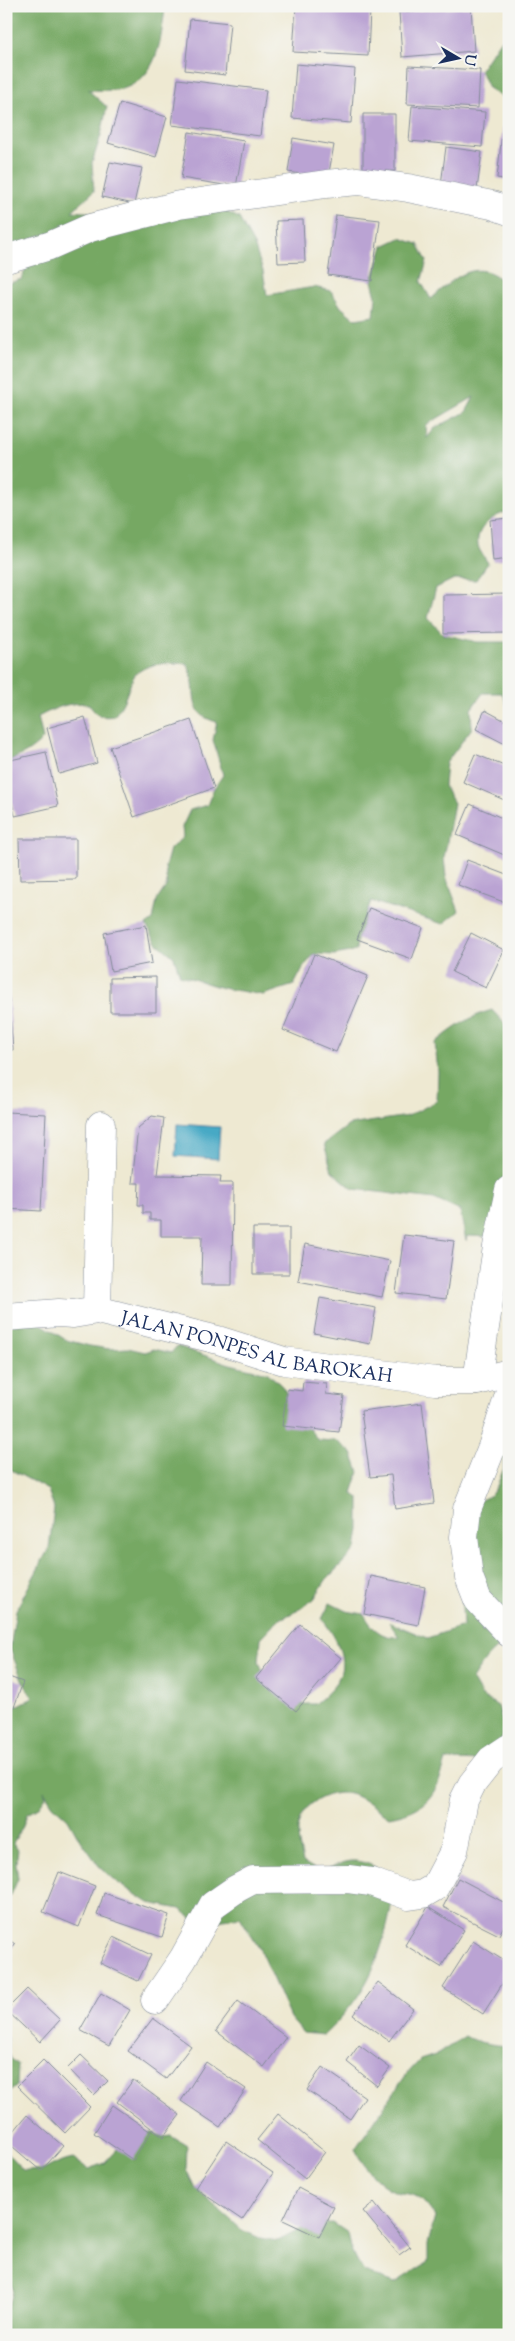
<svg xmlns="http://www.w3.org/2000/svg" width="515" height="2341" font-family="'Sorts Mill Goudy',serif">
<style>
.forest{fill:#76a863;stroke:#486c60;fill-rule:evenodd}
.water{fill:#46a9c5;stroke:#306c92}
.building{fill:#baa3d3}
.lines{fill:none;stroke-linecap:round;stroke-linejoin:round}
.minor-casing{stroke:#848c98;stroke-width:29}
.minor{stroke:#fff;stroke-width:28}
.labels{text-anchor:middle;stroke-width:4;stroke-linejoin:round;paint-order:stroke}
.street-label{font-size:19px;fill:#1b2f5e;stroke:#f6f6f2}
</style>
<rect width="100%" height="100%" fill="#f6f6f2"/>
<filter id="ink" filterUnits="userSpaceOnUse"><feTurbulence type="fractalNoise" baseFrequency=".02" numOctaves="2"/><feDisplacementMap in="SourceGraphic" scale="10" xChannelSelector="R" yChannelSelector="G"/><feConvolveMatrix kernelMatrix="1 2 1 2 8 2 1 2 1" color-interpolation-filters="sRGB"/></filter>
<filter id="wash" filterUnits="userSpaceOnUse"><feTurbulence type="fractalNoise" baseFrequency=".0096" numOctaves="4" result="noise"/><feDisplacementMap in="SourceGraphic" scale="20" xChannelSelector="R" yChannelSelector="G"/><feGaussianBlur stdDeviation="1.12" result="paint"/><feColorMatrix in="noise" values="0 0 0 0 0 0 0 0 0 0 0 0 0 0 0 0 0 1.4 0 .05"/><feComposite in="paint" operator="in"/></filter>
<g filter="url(#wash)">
<rect width="100%" height="100%" fill="#eee9d2"/>
<!-- forest -->
<path class="forest" d="M6 6H168L165 9C161 37 159 72 130 86 119 92 101 90 88 90L107 107 101 135 92 163 94 191 72 211 98 213 215 206 239 218 254 245 263 271 267 295 314 287 331 291 341 307 355 319 374 316 376 297 372 281 383 246 400 238 418 244 427 261 421 282 431 299C448 284 470 260 495 275 500 278 505 285 509 289V512C494 514 475 528 478 545 479 551 485 558 488 563L476 580 454 579 436 588 428 618 443 634 477 642H509V709L502 693H483L471 709 472 728 446 763 444 786 454 803 444 858 446 877 459 911 443 924 371 901 357 939 356 951 334 955 314 954 303 968 294 985 263 995 222 988 180 975 174 957 157 943 146 925 153 920 157 900 167 885 165 867 170 849 183 837 182 827 190 810 207 805 214 788 223 775 213 740 217 722C183 714 201 688 187 664 172 662 142 662 133 678 126 693 126 702 114 716 102 718 96 716 89 704 70 701 55 708 38 717L43 739C32 750 21 757 6 761V284L22 279 30 255 6 276ZM474 397 466 412 435 428 427 438 426 425Z
M509 36V101L488 88 480 70 501 39Z
M492 1010 505 1024 509 1032V1234L492 1237 467 1236 466 1241 460 1211 434 1199 353 1189 332 1171 324 1144 349 1125 408 1116 437 1101 438 1072 435 1043C452 1029 470 1016 492 1010Z
M6 1319H34L66 1340 90 1346 110 1349 128 1348 145 1352 154 1349 171 1353 177 1346 230 1364 268 1373 282 1386 306 1425 318 1440 337 1441 352 1453 359 1472 352 1493 359 1498V1529L356 1549 326 1580 314 1599 297 1611 278 1620 261 1638 259 1662 267 1681 297 1704H315C323 1697 335 1688 339 1677 348 1657 334 1634 322 1619L330 1603 346 1611 364 1614C372 1629 382 1638 399 1637L389 1622 427 1638 463 1626 462 1607 473 1504 491 1495 497 1486 504 1468 502 1445 509 1431V1642C491 1648 482 1664 472 1679L482 1696 498 1706C507 1733 505 1740 487 1761L446 1760C436 1796 427 1810 389 1817 378 1810 367 1801 356 1796 337 1787 307 1800 300 1819 295 1833 300 1848 303 1862L320 1872C331 1868 344 1860 356 1861 376 1863 392 1877 392 1898 391 1918 380 1953 372 1971 361 1996 343 2017 324 2035L303 2033 290 2018 259 1948 240 1917 218 1921H196L180 1909 149 1903 115 1881 99 1866 77 1835 68 1819 53 1805 44 1791 46 1797 38 1808 27 1814 22 1828 13 1843 18 1850 16 1863 18 1879 11 1895 6 1896V1711L33 1698 23 1682 10 1649 16 1610 49 1548 54 1508 48 1490 6 1467Z
M6 2036 10 2059 18 2064 17 2086 6 2095Z
M465 2036C476 2043 495 2045 509 2046V2335H6C6 2328 5 2320 6 2314 8 2301 20 2289 6 2275V2152L23 2170 41 2171 57 2163 73 2159 89 2169 104 2163 118 2148 151 2132 163 2137 171 2136 187 2146 186 2169 195 2188 242 2230 260 2238 278 2241 311 2224 333 2223 348 2233 352 2252 364 2272 395 2283 428 2262V2244L435 2217C430 2209 422 2198 413 2195 407 2193 400 2194 394 2191 375 2183 364 2166 355 2149L406 2075 420 2060 438 2054Z"/>
<!-- water -->
<path class="water" d="M177 1124 220 1127 218 1159 175 1156Z"/>
<g id="blocks">
<!-- building -->
<path class="building" d="M296 6 370 10 368 56 293 52Z
M471 7 474 51 402 57 399 12Z
M190 19 230 23 225 75 185 70Z
M296 64 355 69 351 123 292 118Z
M409 66 480 70 478 108 407 104Z
M178 79 266 90 260 136 172 125Z
M120 103 167 117 156 157 108 143Z
M412 106 485 112 482 147 409 141Z
M363 114H395V171H363Z
M503 126 509 127V180L497 178Z
M189 132 244 141 236 187 181 178Z
M293 138 334 145 328 178 288 172Z
M446 147 482 152 476 197 440 192Z
M110 162 142 168 134 204 102 197Z
M336 215 380 220 372 281 328 275Z
M303 220 305 262 278 263 276 221Z
M509 518V559L493 561 490 520Z
M509 594V633L443 634V595Z
M485 710 509 723V746L476 729Z
M85 717 97 763 59 774 47 728Z
M191 720 214 788 134 817 110 747Z
M46 752 58 806 15 816 6 777V761Z
M475 754 509 768V802L463 782Z
M470 804 509 821V857L457 835Z
M19 839H76V879L20 880Z
M467 860 509 876V904L458 885Z
M369 908 423 928 412 959 357 939Z
M146 925 152 963 111 971 104 933Z
M471 933 504 950 486 988 452 972Z
M314 954 368 976 336 1052 283 1030Z
M156 977V1012H110V978Z
M8 990 13 1050H6V991Z
M6 1112 46 1114 41 1211 6 1209Z
M152 1116 164 1118 157 1175 221 1176 220 1183H233L232 1285H201L202 1236H161V1220H150V1213H143V1205H138L139 1183H132L138 1128Z
M253 1228H289V1274H253Z
M404 1235 454 1241 446 1299 396 1293Z
M305 1244 390 1261 382 1297 298 1281Z
M320 1298 376 1308 370 1344 314 1333Z
M303 1382 327 1384 326 1394 344 1396 339 1432 282 1426 287 1389 302 1391Z
M422 1403 434 1503 395 1509 391 1475 370 1477 361 1411Z
M371 1576 425 1587 418 1625 364 1614Z
M300 1624 341 1658 296 1711 256 1678Z
M6 1676 23 1682 7 1727H6Z
M59 1872 95 1886 79 1927 43 1912Z
M458 1878 509 1905V1916L499 1935 443 1907Z
M104 1893 169 1915 162 1937 97 1915Z
M428 1907 464 1930 441 1967 405 1945Z
M113 1937 151 1955 138 1981 100 1963Z
M6 1938 15 1944 6 1957Z
M473 1941 509 1964V1973L483 2014 443 1988Z
M378 1982 413 2009 389 2041 353 2015Z
M27 1989 60 2020 40 2042 6 2010Z
M101 1993 130 2010 109 2046 80 2030Z
M238 2001 286 2037 264 2067 216 2031Z
M153 2018 191 2046 166 2079 128 2051Z
M359 2045 390 2068 377 2086 347 2062Z
M81 2055 108 2081 94 2095 68 2068Z
M43 2060 90 2107 65 2133 17 2086Z
M206 2062 246 2089 220 2127 181 2101Z
M322 2067 365 2097 350 2119 307 2090Z
M133 2080 180 2115 163 2137 117 2102Z
M112 2105 151 2132 133 2160 94 2133Z
M278 2114 325 2152 305 2179 257 2140Z
M27 2115 63 2146 41 2171 6 2141Z
M226 2141 273 2173 242 2220 195 2188Z
M298 2188 334 2207 319 2237 283 2220Z
M374 2202 410 2247 399 2255 363 2211Z"/>
</g>
</g>
<g filter="url(#ink)">
<use href="#blocks" fill-opacity="0" stroke="#848c98" stroke-width="1"/>
<g class="lines">
<!-- minor casing -->
<g class="minor-casing">
<g id="minor">
<path d="M6 259 49 246 90 228 179 205 326 184 358 181 408 188 492 205 509 211"/>
<path d="M97 1310 101 1125"/>
<path id="s1" d="M6 1317 59 1313 73 1314 97 1310 218 1340 284 1361 435 1381H477L509 1373"/>
<path d="M477 1381 497 1247 509 1190"/>
<path d="M509 1395 492 1447 467 1509 464 1537 469 1577 478 1600 509 1633"/>
<path d="M155 2000 183 1959 213 1905 236 1889 253 1880 348 1879 371 1882 409 1896 423 1894 435 1887 454 1851 464 1800 472 1784 491 1760 509 1748"/>
</g>
</g>
<!-- minor -->
<use href="#minor" class="minor"/>
</g>
</g>
<g class="labels">
<!-- street labels -->
<g class="street-label">
<text dy="7" stroke="none"><textPath href="#s1" startOffset="256">JALAN PONPES AL BAROKAH</textPath></text>
</g>
</g>
<!-- margin -->
<rect width="515" height="2341" fill="none" stroke="#f6f6f2" stroke-width="25"/>
<!-- north arrow -->
<g transform="translate(458 58) rotate(99)" stroke="#f6f6f2" stroke-width="4" paint-order="stroke">
<path d="M0-4L9 19L0 12L-9 19Z" fill="#1b2f5e"/>
<text y="-8" font-size="14" font-weight="bold" text-anchor="middle" fill="#1b2f5e">U</text>
</g>
</svg>
